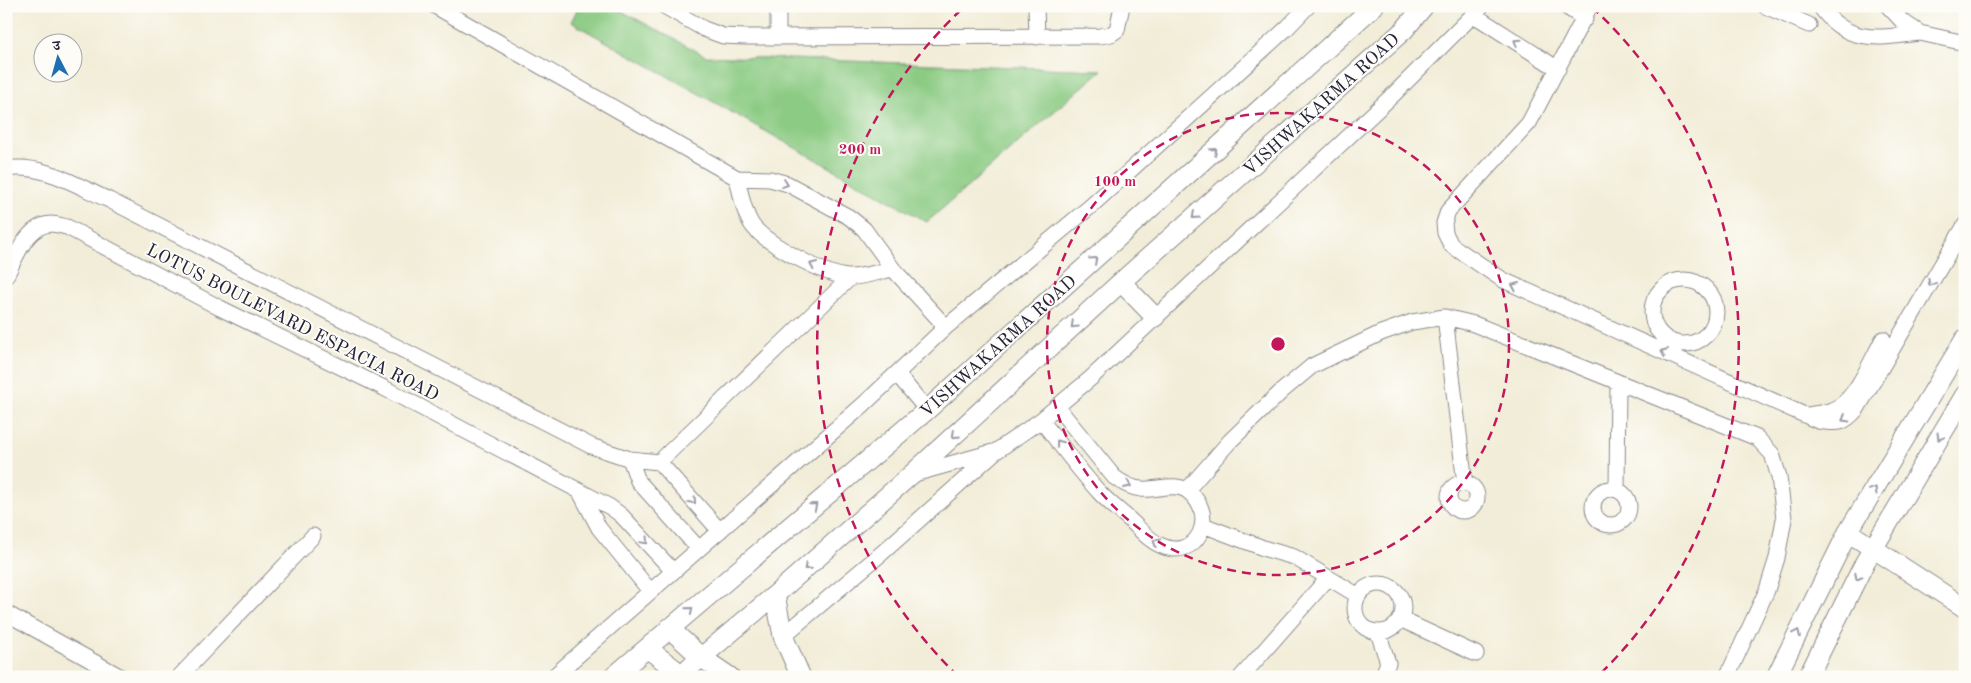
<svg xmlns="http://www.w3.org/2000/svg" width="1971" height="683" font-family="'Old Standard TT','Noto Serif Devanagari',serif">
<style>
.green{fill:#8bcb83;stroke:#56765f}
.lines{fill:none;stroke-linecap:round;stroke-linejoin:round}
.minor-casing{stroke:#8a888a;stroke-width:17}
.tertiary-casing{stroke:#8a888a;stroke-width:21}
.minor{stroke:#fff;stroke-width:15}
.tertiary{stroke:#fff;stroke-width:19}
.oneway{stroke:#9c9ca7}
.ring{fill:none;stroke:#c2185b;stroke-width:2.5;stroke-dasharray:9 6}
.labels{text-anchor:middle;stroke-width:4;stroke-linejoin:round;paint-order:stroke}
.street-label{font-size:18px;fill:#22223b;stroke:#fdfcf7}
.centre{fill:#c2185b;stroke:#fdfcf7;stroke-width:2.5}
.ring-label{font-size:15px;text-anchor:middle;font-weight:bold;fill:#c2185b;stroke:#fdfcf7;stroke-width:4;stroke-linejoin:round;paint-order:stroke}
</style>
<rect width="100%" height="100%" fill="#fdfcf7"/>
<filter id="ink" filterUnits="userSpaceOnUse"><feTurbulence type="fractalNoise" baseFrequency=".02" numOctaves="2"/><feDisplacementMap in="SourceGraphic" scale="10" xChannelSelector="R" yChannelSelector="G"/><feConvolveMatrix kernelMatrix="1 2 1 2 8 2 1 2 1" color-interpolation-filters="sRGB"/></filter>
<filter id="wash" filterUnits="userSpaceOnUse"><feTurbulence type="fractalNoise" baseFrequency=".0096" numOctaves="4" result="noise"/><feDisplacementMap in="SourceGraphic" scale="20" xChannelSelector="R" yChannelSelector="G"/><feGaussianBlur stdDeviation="1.12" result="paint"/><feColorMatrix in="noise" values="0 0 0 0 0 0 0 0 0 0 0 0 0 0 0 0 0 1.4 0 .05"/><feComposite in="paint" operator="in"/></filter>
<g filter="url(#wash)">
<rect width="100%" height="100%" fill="#f2edd8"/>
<!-- green -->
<path class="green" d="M579 6H612L706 56 1102 70 927 222 571 22Z"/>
</g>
<g filter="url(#ink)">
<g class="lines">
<!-- minor casing -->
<g class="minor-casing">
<path id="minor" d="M435 6 737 178 770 179 788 184 849 217 864 229 893 269 946 327 863 405 553 677
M664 6 704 29 723 36 745 37 1100 36 1111 34 1117 30 1122 6
M1036 6 1037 37
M1565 6 1585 19
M1590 6 1529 123 1448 211 1444 223 1445 233 1451 245 1503 280 1818 421C1838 424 1843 425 1857 409L1965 225
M1765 6 1809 25
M1820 6C1846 45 1880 38 1920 33
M1888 6 1902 21 1920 33 1965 43
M1474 15 1558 69
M778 37V6
M6 169C43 163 77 186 109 200L591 446 630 459 659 462 720 531
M737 178C741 193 743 212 752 225 766 244 825 275 848 277 862 278 880 271 893 269
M6 276C16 257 27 225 51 224 56 224 62 226 67 227L220 308 384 388 610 507 621 515 673 571
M1652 312a32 32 0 1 1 64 0a32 32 0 1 1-64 0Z
M1445 317 1465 484
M946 327 1091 206 1287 28 1308 6
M897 374 927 410
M1808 415C1818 413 1829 413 1838 407 1857 396 1872 359 1883 339
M1041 420C1060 444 1078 469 1099 492 1108 502 1120 511 1130 520 1140 529 1149 541 1162 546 1196 561 1219 517 1189 492 1176 481 1156 491 1141 489 1130 488 1122 483 1114 477L1058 408
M630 459 638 481 699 549
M659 462 851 277
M914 474 993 452
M1449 497a14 14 0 1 1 28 0a14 14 0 1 1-28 0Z
M1593 507a18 18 0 1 1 36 0a18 18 0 1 1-36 0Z
M1187 490 1230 441 1282 391 1312 366 1381 333 1412 322 1445 317 1474 324 1757 438 1772 454 1779 477 1784 519 1777 558 1767 590 1727 677
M1617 490 1618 382
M580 492 599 528 650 591
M1203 525 1266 549 1294 557 1357 595
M1355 608a24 24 0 1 1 48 0a24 24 0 1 1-48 0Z
M6 613 121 677
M1400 619 1476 654
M1378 632 1388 663 1382 677
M783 636 882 553 995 452 1041 420 1091 378 1394 94 1482 6
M179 677 313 536
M1241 677 1328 578"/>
</g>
<!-- tertiary casing -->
<g class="tertiary-casing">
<path id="tertiary" d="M1121 282 1155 317
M1848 532 1965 608
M775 595 783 636 801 677
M669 628 702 658 730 677
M647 648 685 677
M613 677 927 410 1374 6
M678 677 775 595 912 474 1121 282 1404 30 1424 6
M1776 677 1848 532 1965 339
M1808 677 1865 562 1965 395"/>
</g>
<!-- minor -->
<use href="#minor" class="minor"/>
<!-- tertiary -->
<use href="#tertiary" class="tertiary"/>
</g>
<!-- one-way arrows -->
<defs><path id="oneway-chevron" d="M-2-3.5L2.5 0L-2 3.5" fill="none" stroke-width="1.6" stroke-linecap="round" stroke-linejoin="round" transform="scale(1.25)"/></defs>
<g class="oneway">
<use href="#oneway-chevron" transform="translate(1517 42) rotate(-147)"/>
<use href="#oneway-chevron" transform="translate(1214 151) rotate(-42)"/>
<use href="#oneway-chevron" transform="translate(785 184) rotate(19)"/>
<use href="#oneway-chevron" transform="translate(1195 216) rotate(138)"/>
<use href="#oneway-chevron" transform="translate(1094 260) rotate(-42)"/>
<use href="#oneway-chevron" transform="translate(813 265) rotate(-155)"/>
<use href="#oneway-chevron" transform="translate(1931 283) rotate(120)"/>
<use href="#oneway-chevron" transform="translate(1515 286) rotate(-156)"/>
<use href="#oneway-chevron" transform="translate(1074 325) rotate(137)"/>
<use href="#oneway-chevron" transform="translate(1664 352) rotate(-156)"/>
<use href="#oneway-chevron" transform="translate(1845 419) rotate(149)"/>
<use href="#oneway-chevron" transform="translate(955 435) rotate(137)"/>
<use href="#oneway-chevron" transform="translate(1940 437) rotate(121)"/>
<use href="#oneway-chevron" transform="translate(1059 443) rotate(-128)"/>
<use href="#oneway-chevron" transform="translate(1128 485) rotate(23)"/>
<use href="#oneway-chevron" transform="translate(1874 490) rotate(-59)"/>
<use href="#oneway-chevron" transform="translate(693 501) rotate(49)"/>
<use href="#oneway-chevron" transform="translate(814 506) rotate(-40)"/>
<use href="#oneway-chevron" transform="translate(645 541) rotate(47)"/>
<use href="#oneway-chevron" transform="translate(1156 542) rotate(-148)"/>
<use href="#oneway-chevron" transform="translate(807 567) rotate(139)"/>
<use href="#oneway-chevron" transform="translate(1858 577) rotate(117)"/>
<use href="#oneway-chevron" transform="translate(690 610) rotate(-40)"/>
<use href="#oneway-chevron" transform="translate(1797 633) rotate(-65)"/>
</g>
</g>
<!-- distance rings -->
<g class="ring">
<circle cx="1278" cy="344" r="231"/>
<path d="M958 676A461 461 0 0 1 964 7M1592 7A461 461 0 0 1 1598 676"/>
</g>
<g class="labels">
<!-- street labels -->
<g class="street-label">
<text transform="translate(1321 104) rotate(-42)" y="6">VISHWAKARMA ROAD</text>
<text transform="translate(293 322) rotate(27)" y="6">LOTUS BOULEVARD ESPACIA ROAD</text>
<text transform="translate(998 346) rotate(-42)" y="6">VISHWAKARMA ROAD</text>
</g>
</g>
<circle cx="1278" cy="344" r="8" class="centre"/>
<g class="ring-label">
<text x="860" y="154">200 m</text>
<text x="1115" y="186">100 m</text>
</g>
<!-- margin -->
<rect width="1971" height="683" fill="none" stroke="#fdfcf7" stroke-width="25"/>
<!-- north arrow -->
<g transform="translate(58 58) rotate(354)"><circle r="24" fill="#fdfcf7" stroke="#a5a5ac"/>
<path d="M0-4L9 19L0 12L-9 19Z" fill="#1f6fb2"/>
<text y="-8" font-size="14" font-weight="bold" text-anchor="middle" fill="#22223b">उ</text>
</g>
</svg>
